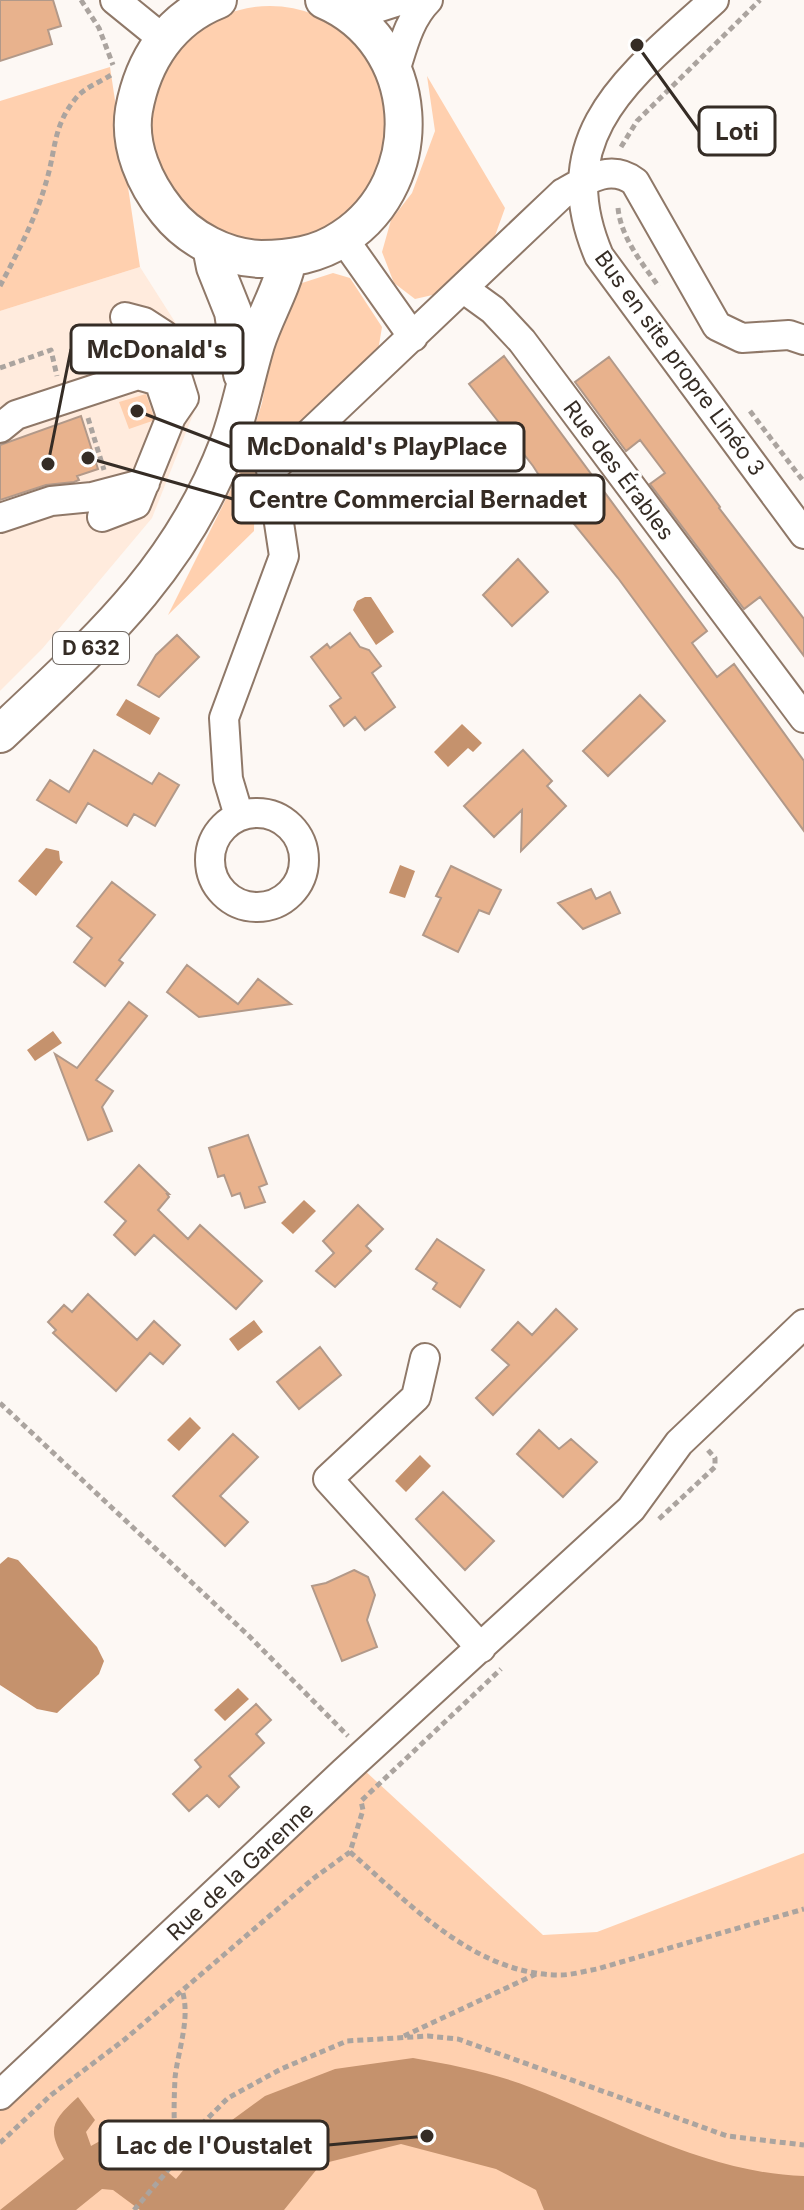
<svg xmlns="http://www.w3.org/2000/svg" width="804" height="2210" font-family="Inter,sans-serif">
<style>
.built{fill:#ffebdd}
.green{fill:#ffd0af}
.water{fill:#c5926d}
.building{fill:#e8b28d;stroke:#b29989;stroke-width:2}
.lines{fill:none;stroke-linecap:round;stroke-linejoin:round}
.minor-casing{stroke:#8f7868;stroke-width:32}
.major-casing{stroke:#8f7868;stroke-width:40}
.path{stroke:#aba49f;stroke-width:5;stroke-dasharray:6 4;stroke-linecap:butt}
.minor{stroke:#fff;stroke-width:28}
.major{stroke:#fff;stroke-width:36}
.labels{text-anchor:middle;stroke-width:6;stroke-linejoin:round;paint-order:stroke}
.shield{fill:#fff;stroke:#726b66;stroke-width:2}
.shield-label{font-size:20px;font-weight:bold;fill:#352c25}
.street-label{font-size:22px;fill:#352c25;stroke:#fff}
.leader{fill:none;stroke:#352c25;stroke-width:3}
.callout-dot{fill:#352c25;stroke:#fff;stroke-width:3}
.callout{fill:#fff;stroke:#352c25;stroke-width:3}
.callout-label{font-size:24px;text-anchor:middle;font-weight:bold;fill:#352c25}
</style>
<rect width="100%" height="100%" fill="#fdf8f4"/>
<!-- built -->
<path class="built" d="M140 267 175 322 200 397 152 518 42 649 0 691V311Z"/>
<!-- green -->
<path class="green" d="M151 125a119 119 0 1 1 238 0a119 119 0 1 1-238 0Z
M110 67 140 267 0 311V101Z
M427 76 505 208 491 247 437 294 415 299 394 283 382 252 391 220 412 193 435 131Z
M333 273 350 278 382 327 378 351 255 474 254 531 168 615 242 467 262 403 272 347 286 299 302 283Z
M146 394 155 420 129 429 119 402Z
M363 1769 543 1935 597 1932 804 1853V2210H0V2107Z"/>
<!-- water -->
<path class="water" d="M365 597H371L394 632 376 645 353 610 357 601Z
M126 699 160 718 150 735 116 715Z
M462 724 482 743 473 752 468 748 448 767 434 752Z
M46 848 59 851 60 860 63 862 36 896 18 881Z
M400 865 415 871 405 898 389 893Z
M53 1031 62 1043 35 1061 27 1050Z
M304 1200 316 1211 293 1234 281 1223Z
M254 1320 263 1332 238 1351 229 1339Z
M190 1417 201 1428 179 1451 167 1440Z
M420 1455 431 1466 406 1492 395 1481Z
M8 1557 18 1560 97 1647 104 1661 99 1674 57 1713 37 1709 0 1685V1564Z
M238 1688 249 1699 225 1721 214 1710Z
M413 2058C454 2065 494 2073 532 2088 620 2122 707 2173 804 2176V2210H544L536 2190 496 2169 401 2144 321 2164 284 2210H140L113 2190 102 2189 76 2210H0L64 2159C46 2128 53 2120 78 2097L95 2120 86 2132 91 2146 107 2137C141 2146 150 2157 176 2179L213 2134 265 2096 335 2069Z"/>
<!-- building -->
<path class="building" d="M0 0H53L61 26 48 30 52 44 0 61Z
M504 356 707 631 692 643 717 677 734 664 804 761V831L618 578 557 503 533 466 469 384Z
M609 357 720 507 719 508 804 619V656L760 597 744 609 650 484 665 473 640 440 626 451 575 382Z
M81 416 98 469 77 476 79 480 74 482 46 485 0 500V445Z
M518 559 548 592 512 626 483 595Z
M350 633 360 647 369 650 381 666 372 673 395 707 365 730 355 717 344 726 330 706 341 698 311 657 327 644 330 648Z
M177 635 199 657 159 697 138 685 156 655Z
M640 695 665 721 608 776 583 751Z
M94 750 152 784 159 773 179 785 155 826 134 814 127 826 88 803 76 823 37 800 50 780 69 792Z
M523 750 552 781 547 786 566 806 521 851 522 810 494 837 464 806Z
M451 866 501 890 489 914 479 910 458 952 423 935 441 898 436 896Z
M112 882 155 915 119 960 123 963 105 986 74 962 92 938 77 926Z
M591 889 596 899 610 892 620 913 583 929 558 903Z
M187 965 238 1004 258 979 291 1004 199 1017 167 992Z
M129 1002 147 1016 96 1080 113 1091 102 1107 112 1131 88 1140 55 1054 77 1068Z
M248 1135 267 1184 259 1187 265 1202 245 1208 240 1193 232 1196 224 1175 218 1177 209 1148Z
M139 1165 169 1194H167L169 1197 158 1210 188 1239 200 1225 262 1281 236 1309 154 1235 135 1255 114 1235 126 1221 105 1202Z
M358 1205 383 1229 366 1246 371 1251 335 1287 316 1271 334 1253 323 1241Z
M437 1239 484 1270 460 1307 433 1289 437 1283 416 1269Z
M88 1294 137 1340 154 1321 180 1345 163 1364 150 1353 116 1391 53 1333 56 1330 48 1322 64 1305 72 1312Z
M556 1309 577 1329 493 1415 476 1398 509 1365 492 1350 518 1322 532 1335Z
M320 1347 341 1375 299 1409 277 1382Z
M539 1430 559 1449 571 1439 597 1462 563 1497 517 1454Z
M233 1434 258 1457 220 1496 248 1522 225 1546 173 1496Z
M443 1492 494 1541 465 1570 416 1519Z
M354 1570 368 1577 375 1595 367 1620 377 1647 342 1661 312 1586 326 1583Z
M256 1704 271 1720 256 1734 264 1743 229 1776 239 1787 219 1807 207 1795 189 1811 173 1794 201 1767 195 1760Z"/>
<g class="lines">
<!-- minor casing -->
<g class="minor-casing">
<path id="minor" d="M115 0 163 39
M714 0C632 75 547 134 599 256L804 534
M352 16 402 0
M395 71C403 46 409 19 428 0
M343 238 413 337
M464 289 493 310 522 341 804 718
M0 428 16 415 138 375 159 381 171 416
M102 517 136 504 171 417 184 398 164 335 144 322 125 317
M0 518 51 501 92 497 145 483
M210 860a47 47 0 1 1 94 0a47 47 0 1 1-94 0Z
M239 816 228 779 224 718 284 556 271 470 563 193C586 180 611 163 635 182L717 326 742 338 789 335 804 340
M425 1358 416 1397 328 1479 481 1648
M0 2095 344 1772 631 1509 679 1443 804 1324"/>
</g>
<!-- major casing -->
<g class="major-casing">
<path id="major" d="M218 0C170 19 143 60 134 110 128 146 145 184 167 211 189 239 226 258 261 259 290 259 318 255 343 238 431 180 422 42 324 0
M211 247 215 267 233 312 242 374
M0 734C96 643 179 572 228 444 240 412 246 377 256 344 265 315 282 289 288 259"/>
</g>
<!-- path -->
<path class="path" d="M81 0 99 28 113 65
M621 147 637 121 760 0
M618 208C621 238 642 263 659 287
M0 286C18 252 37 216 47 179 56 148 53 126 76 98 84 88 100 82 111 75
M0 368 51 350 57 376
M750 411 804 482
M88 418 104 470
M0 1403 249 1636 348 1736
M659 1519 715 1467V1458L707 1449
M350 1852C409 1903 475 1975 560 1975 572 1975 585 1971 597 1969L804 1909
M404 2036 536 1974
M0 2143 51 2095 124 2040 314 1878 350 1852 363 1810 361 1801 501 1669
M177 2148C173 2125 174 2101 175 2078 178 2050 191 2018 182 1990
M134 2210 169 2169 177 2149 228 2098 281 2069 347 2041 428 2036 458 2039 727 2136 804 2145"/>
<!-- minor -->
<use href="#minor" class="minor"/>
<!-- major -->
<use href="#major" class="major"/>
</g>
<g class="labels">
<!-- shield labels -->
<rect class="shield" x="53" y="632" width="76" height="32" rx="6"/>
<g class="shield-label">
<text x="91" y="655">D 632</text>
</g>
<!-- street labels -->
<g class="street-label">
<text transform="translate(680 363) rotate(54)" y="8">Bus en site propre Linéo 3</text>
<text transform="translate(619 470) rotate(53)" y="8">Rue des Érables</text>
<text transform="translate(240 1871) rotate(-43)" y="8">Rue de la Garenne</text>
</g>
</g>
<!-- callouts -->
<path class="leader" d="M637 45L699 131M48 464L71 349M137 411L231 447M88 458L233 499M427 2136L328 2145"/>
<g class="callout-dot">
<circle cx="637" cy="45" r="8"/>
<circle cx="48" cy="464" r="8"/>
<circle cx="137" cy="411" r="8"/>
<circle cx="88" cy="458" r="8"/>
<circle cx="427" cy="2136" r="8"/>
</g>
<g class="callout">
<rect x="699" y="107" width="76" height="48" rx="8"/>
<rect x="71" y="325" width="172" height="48" rx="8"/>
<rect x="231" y="423" width="293" height="48" rx="8"/>
<rect x="233" y="475" width="371" height="48" rx="8"/>
<rect x="100" y="2121" width="228" height="48" rx="8"/>
</g>
<g class="callout-label">
<text x="737" y="140">Loti</text>
<text x="157" y="358">McDonald's</text>
<text x="377" y="455">McDonald's PlayPlace</text>
<text x="418" y="508">Centre Commercial Bernadet</text>
<text x="214" y="2154">Lac de l'Oustalet</text>
</g>
</svg>
